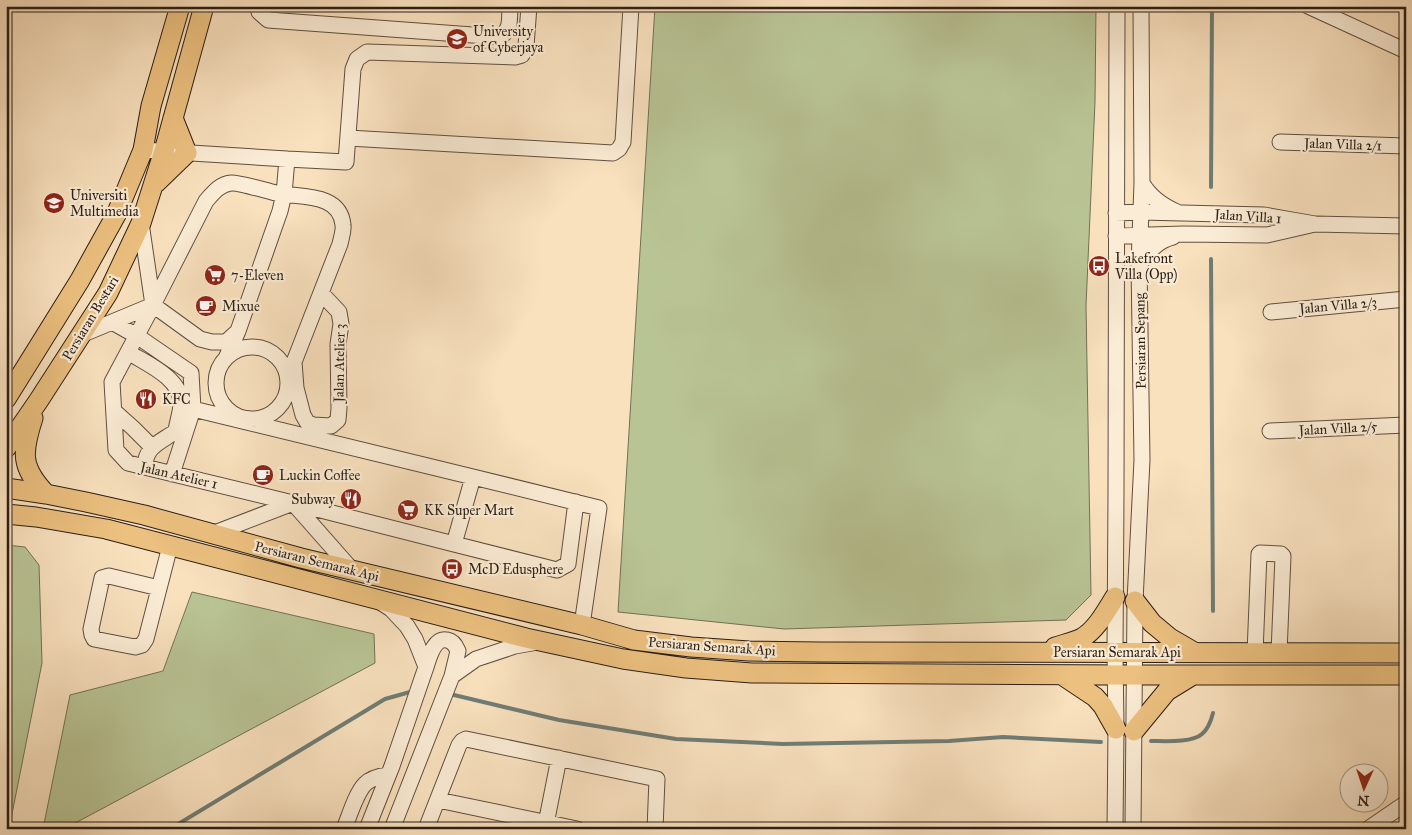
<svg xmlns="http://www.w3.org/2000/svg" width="1412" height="835" font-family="'IM FELL Great Primer',serif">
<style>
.green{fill:#b9c495;stroke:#727156}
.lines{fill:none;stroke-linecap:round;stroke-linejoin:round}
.stream{stroke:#707d75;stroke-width:4}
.minor-casing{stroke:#5e4f41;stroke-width:17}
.major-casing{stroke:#2a1e17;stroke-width:21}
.minor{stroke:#fbecd5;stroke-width:15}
.major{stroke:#ecc07f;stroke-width:19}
.labels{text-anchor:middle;stroke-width:4.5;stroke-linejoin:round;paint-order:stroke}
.poi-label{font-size:14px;fill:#2a1e17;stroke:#fbecd5;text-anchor:start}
.street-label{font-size:14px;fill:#2a1e17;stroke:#fbecd5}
</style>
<rect width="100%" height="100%" fill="#f9e1be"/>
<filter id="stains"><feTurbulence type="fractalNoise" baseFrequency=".004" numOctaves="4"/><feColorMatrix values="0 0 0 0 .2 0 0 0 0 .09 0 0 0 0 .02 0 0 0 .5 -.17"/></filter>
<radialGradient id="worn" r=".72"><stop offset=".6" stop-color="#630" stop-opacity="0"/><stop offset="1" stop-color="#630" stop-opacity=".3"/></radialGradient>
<!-- green -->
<path class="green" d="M655 6H1096L1095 102 1086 306 1091 595 1066 620 784 629 618 612Z
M6 545 25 547 39 565 42 663 9 829H6Z
M192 592 374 634 375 663 64 829H43L70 695 163 671Z"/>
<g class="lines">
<!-- stream -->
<path class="stream" d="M1211 187 1212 6
M1211 259 1213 611
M454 695 559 720 676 739 783 744 949 741 1003 737 1101 742
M1151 741C1164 741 1192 743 1202 734 1208 729 1211 721 1213 713
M170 829 385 699 410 692"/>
<!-- minor casing -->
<g class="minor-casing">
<path id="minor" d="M258 6 259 12 268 20 500 37C512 29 509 19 510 6
M1308 6 1406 51
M348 138 613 153 619 149 623 142 631 6
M1280 142 1406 146
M143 150 287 159 346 162 353 69 357 59 367 52 515 57 522 55 526 46 529 6
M1142 183C1150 197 1163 206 1177 212
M1315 224 1406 226
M1116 236 1184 234 1267 235 1315 224 1264 215 1141 212 1116 213
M1139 265C1148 252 1157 241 1173 237
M321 293 339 312 341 324 338 344 339 408 338 420 331 426 313 425 307 422 303 415 296 388 294 362 340 244C341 238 344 231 343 225 340 192 299 198 276 193 267 191 238 182 231 183 220 184 213 193 206 201L153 305 112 382 116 450 128 463 293 503 454 544
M153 305 200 339 212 342H226L237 332
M1271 312 1406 299
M112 322 137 336 191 373 193 409 172 474
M81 335 153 305 141 223
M216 383a36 36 0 1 1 72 0a36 36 0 1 1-72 0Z
M128 352C147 364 181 378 181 403 181 412 177 422 176 431 161 442 145 446 145 467
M227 356 238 331 280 211 284 194 287 159
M193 409 473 477
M114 411 133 428 152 447
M1270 431 1406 425
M576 502 568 564 557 570 454 544 473 477 599 508 582 625
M212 534 293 503 353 571
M159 588 109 576 102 578 91 629 92 635 94 639 135 647 142 645 146 639 170 546
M1255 653 1259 554 1260 553 1281 554 1283 556 1279 653
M426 667C429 658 434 637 447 640 453 641 456 646 458 651L452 676
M438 800 577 829
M344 829C349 817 356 793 365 784 371 778 380 776 388 775
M367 829 392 766 426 667 415 639 407 626 391 609 380 602
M392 829 452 676 476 659 515 646 538 642
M426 829 459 745 462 741 466 739 657 779 655 829
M545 829 559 758
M1115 829 1116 729 1115 653 1116 493 1117 6
M1133 829 1135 601 1142 460 1139 265 1142 183 1141 6
M1368 829 1406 803"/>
</g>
<!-- major casing -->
<g class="major-casing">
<path id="major" d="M156 183 187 153 173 118
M6 399 80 280 116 215 143 150 151 106 180 6
M33 418C22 452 20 467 46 494
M6 448 39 400 108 293 141 223 164 151 204 6
M6 488 46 494 86 502 144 515 301 558 582 625 634 640 691 647 749 651 820 652 1406 653
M6 514 36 517 106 529 526 638 623 659 686 668 752 673 1135 675H1406
M1135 601 1152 623 1170 638 1194 652
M1055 647C1064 644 1074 642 1082 638 1097 629 1106 611 1115 597
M1062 675 1095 697 1103 706 1116 729
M1134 731 1167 691 1193 675"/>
</g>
<!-- minor -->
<use href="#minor" class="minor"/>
<!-- major -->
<use href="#major" class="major"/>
</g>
<!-- icons -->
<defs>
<g id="university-disc" transform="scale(1.125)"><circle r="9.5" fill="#8f2418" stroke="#fbecd5"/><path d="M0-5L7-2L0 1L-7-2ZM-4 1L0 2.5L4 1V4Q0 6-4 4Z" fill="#fff"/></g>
<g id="bus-disc" transform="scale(1.125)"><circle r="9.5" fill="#8f2418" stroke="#fbecd5"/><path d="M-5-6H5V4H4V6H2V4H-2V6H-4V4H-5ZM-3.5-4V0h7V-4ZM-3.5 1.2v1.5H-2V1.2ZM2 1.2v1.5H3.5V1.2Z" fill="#fff"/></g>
<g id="supermarket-disc" transform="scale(1.125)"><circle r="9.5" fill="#8f2418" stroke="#fbecd5"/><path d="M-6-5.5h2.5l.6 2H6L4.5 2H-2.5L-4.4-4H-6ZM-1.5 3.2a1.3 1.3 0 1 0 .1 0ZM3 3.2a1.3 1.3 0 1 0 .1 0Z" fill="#fff"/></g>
<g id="cafe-disc" transform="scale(1.125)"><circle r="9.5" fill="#8f2418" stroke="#fbecd5"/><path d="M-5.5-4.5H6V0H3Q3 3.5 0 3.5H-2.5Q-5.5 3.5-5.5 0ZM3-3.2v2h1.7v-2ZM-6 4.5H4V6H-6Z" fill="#fff"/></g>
<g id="restaurant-disc" transform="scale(1.125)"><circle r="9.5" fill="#8f2418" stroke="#fbecd5"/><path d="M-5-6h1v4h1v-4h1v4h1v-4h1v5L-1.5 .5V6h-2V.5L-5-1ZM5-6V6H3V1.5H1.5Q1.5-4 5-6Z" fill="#fff"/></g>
</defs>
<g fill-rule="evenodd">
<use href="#university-disc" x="457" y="39"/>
<use href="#university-disc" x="54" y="203"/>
<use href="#bus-disc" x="1099" y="266"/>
<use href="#supermarket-disc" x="215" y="275"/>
<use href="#cafe-disc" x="206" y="306"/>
<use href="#restaurant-disc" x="146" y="399"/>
<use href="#cafe-disc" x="263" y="475"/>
<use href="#restaurant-disc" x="351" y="499"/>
<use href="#supermarket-disc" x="408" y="510"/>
<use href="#bus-disc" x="452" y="569"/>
</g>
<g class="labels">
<!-- poi labels -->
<g class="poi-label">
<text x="473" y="36">University<tspan x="473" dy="16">of Cyberjaya</tspan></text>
<text x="70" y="200">Universiti<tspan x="70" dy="16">Multimedia</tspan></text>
<text x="1115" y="263">Lakefront<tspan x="1115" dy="16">Villa (Opp)</tspan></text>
<text x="231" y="280">7-Eleven</text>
<text x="222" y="311">Mixue</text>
<text x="162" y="404">KFC</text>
<text x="279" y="480">Luckin Coffee</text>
<text x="335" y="504" text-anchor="end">Subway</text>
<text x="424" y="515">KK Super Mart</text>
<text x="468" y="574">McD Edusphere</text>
</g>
<!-- street labels -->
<g class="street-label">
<text transform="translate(1343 144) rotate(2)" y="5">Jalan Villa 2/1</text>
<text transform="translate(1248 216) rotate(4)" y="5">Jalan Villa 1</text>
<text transform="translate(1338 305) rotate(-5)" y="5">Jalan Villa 2/3</text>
<text transform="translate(90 318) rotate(-59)" y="5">Persiaran Bestari</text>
<text transform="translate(1140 341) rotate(-91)" y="5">Persiaran Sepang</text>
<text transform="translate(339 363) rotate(-89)" y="5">Jalan Atelier 3</text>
<text transform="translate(1338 428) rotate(-3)" y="5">Jalan Villa 2/5</text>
<text transform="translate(179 475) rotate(13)" y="5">Jalan Atelier 1</text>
<text transform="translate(317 561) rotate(14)" y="5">Persiaran Semarak Api</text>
<text transform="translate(712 646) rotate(4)" y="5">Persiaran Semarak Api</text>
<text x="1117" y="657">Persiaran Semarak Api</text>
</g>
</g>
<!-- margin -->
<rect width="1412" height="835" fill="none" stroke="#f9e1be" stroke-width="25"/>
<rect x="8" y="8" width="1397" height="820" fill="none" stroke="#2a1e17" stroke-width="2.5"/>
<rect x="12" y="12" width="1387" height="810" fill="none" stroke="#2a1e17"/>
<!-- north arrow -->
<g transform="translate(1364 788) rotate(183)"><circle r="24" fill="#fbecd5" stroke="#a79a89"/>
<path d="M0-4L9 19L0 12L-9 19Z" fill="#8f2418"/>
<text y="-8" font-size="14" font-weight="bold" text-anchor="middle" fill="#2a1e17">N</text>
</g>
<rect width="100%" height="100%" filter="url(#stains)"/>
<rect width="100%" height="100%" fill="url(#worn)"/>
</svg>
